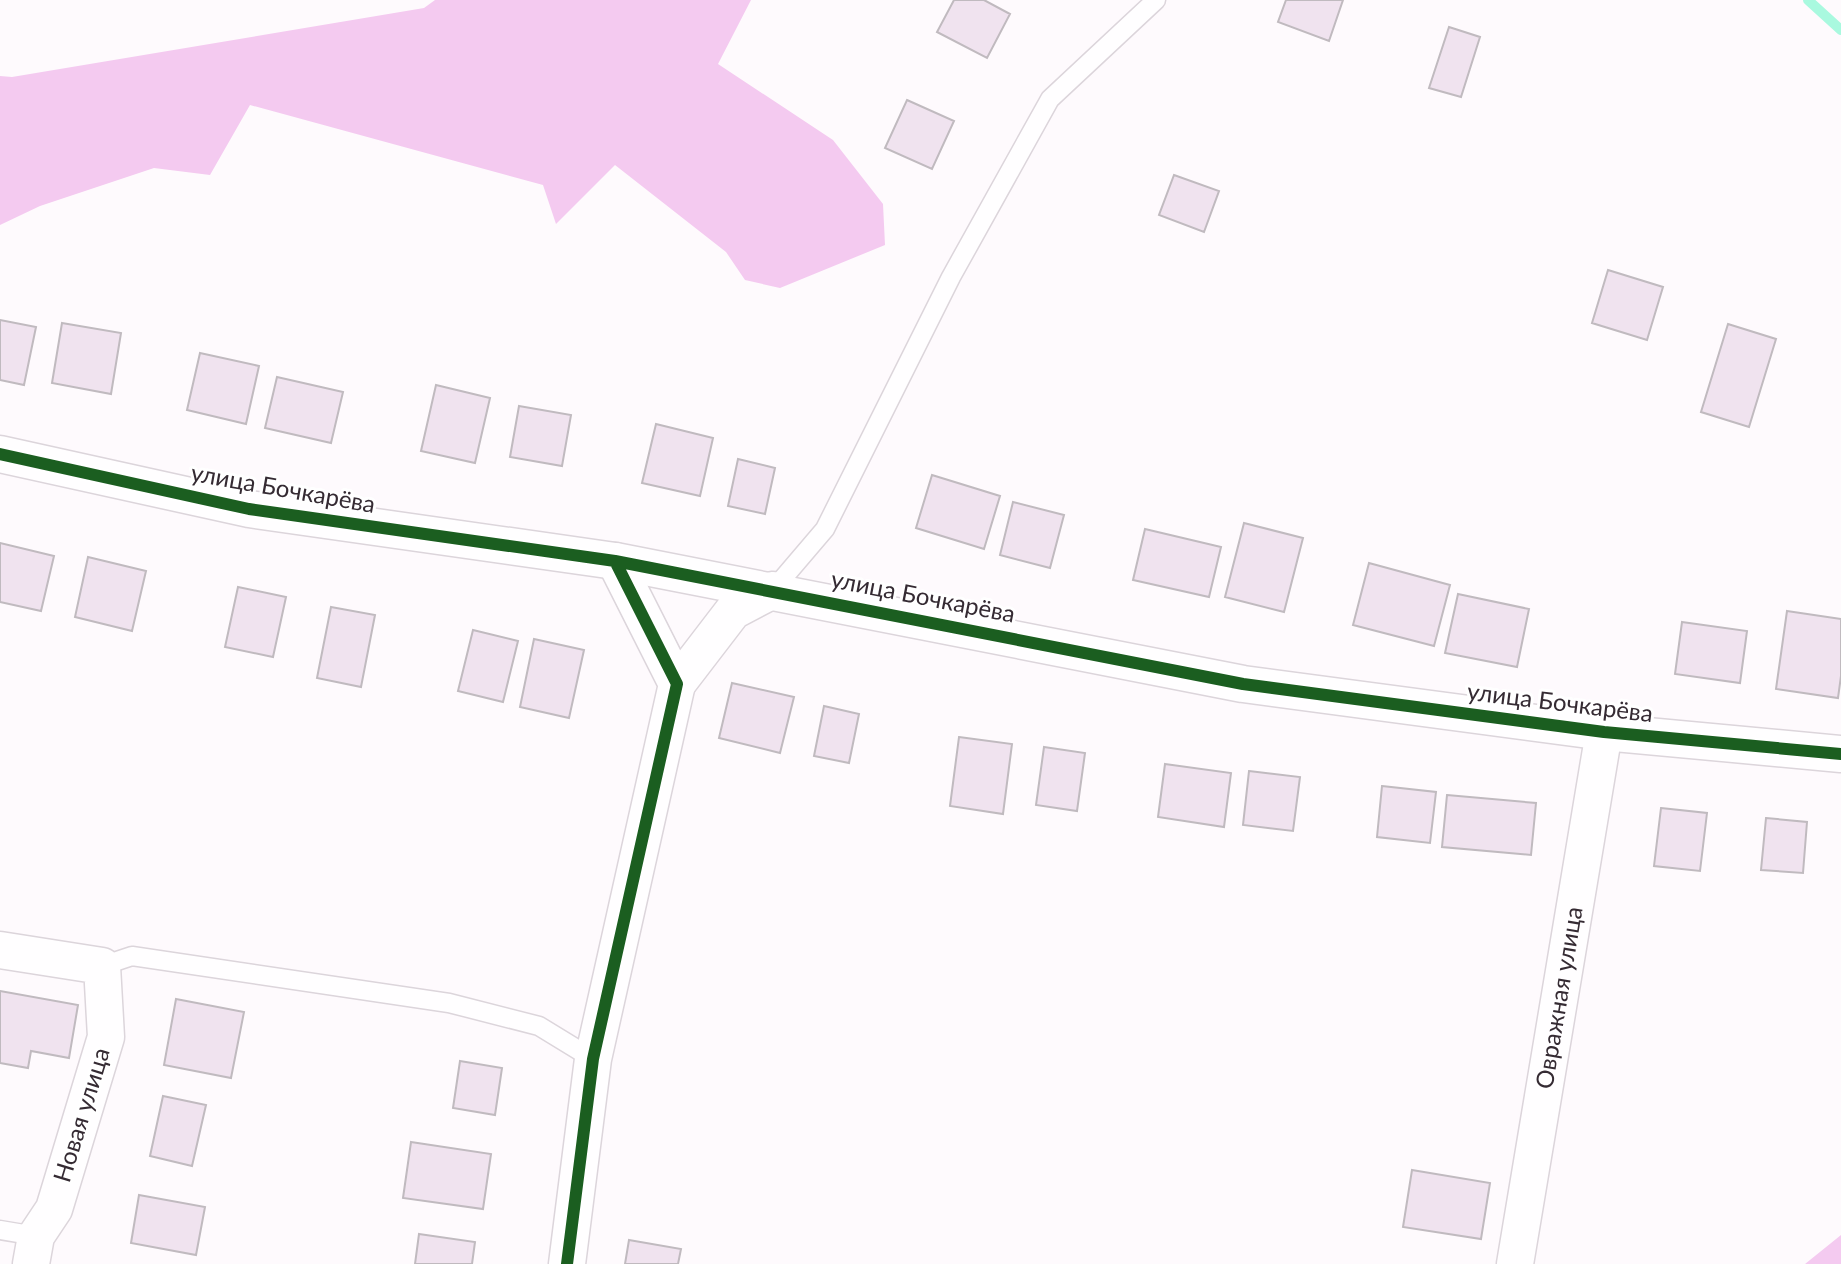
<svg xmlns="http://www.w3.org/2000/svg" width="1841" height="1264" font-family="Lato,sans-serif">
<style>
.forest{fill:#f4caf0}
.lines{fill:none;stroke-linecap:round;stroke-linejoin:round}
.stream{stroke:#a9f9df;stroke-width:10}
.building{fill:#f0e3ef;stroke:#c0babf;stroke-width:2}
.service-casing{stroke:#dcd5db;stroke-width:21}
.minor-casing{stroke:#dcd5db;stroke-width:39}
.service{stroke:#fffeff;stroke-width:18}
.minor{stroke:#fffeff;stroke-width:36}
.cycleway-casing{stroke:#fff;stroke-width:17}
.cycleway{stroke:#1b5e20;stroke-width:12}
.labels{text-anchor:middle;stroke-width:6;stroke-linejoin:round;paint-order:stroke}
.street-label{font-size:24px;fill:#352b33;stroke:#fff}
</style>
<rect width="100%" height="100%" fill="#fefafd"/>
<!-- forest -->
<path class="forest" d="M435 0H751L718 64 833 140 883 204 885 245 780 288 745 280 726 252 615 165 556 224 543 185 250 105 210 175 154 168 40 206 0 225V76L12 77 424 8Z
M1841 1235V1264H1805Z"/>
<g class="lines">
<!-- stream -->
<path class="stream" d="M1808 0 1841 30"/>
</g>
<!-- building -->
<path class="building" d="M954 0H984L1010 14 987 58 937 32Z
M1286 0H1343L1329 41 1278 22Z
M1449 27 1480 37 1461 97 1429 88Z
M907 100 954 121 932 169 885 148Z
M1174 175 1219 191 1204 232 1159 215Z
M1608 270 1663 287 1647 340 1592 323Z
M0 320 36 327 24 385 0 380Z
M62 323 121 333 111 394 52 383Z
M1728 324 1776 339 1749 427 1701 412Z
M200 353 259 366 246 424 187 410Z
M277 377 343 392 331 443 265 428Z
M436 385 490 398 475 463 421 451Z
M519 406 571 415 562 466 510 457Z
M656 424 713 438 700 496 642 483Z
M738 459 775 468 765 514 728 506Z
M932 475 1000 496 984 549 916 528Z
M1013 502 1064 515 1050 568 1000 555Z
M1244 523 1303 538 1284 612 1225 597Z
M1145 529 1221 547 1209 597 1133 580Z
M0 543 54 556 41 611 0 602Z
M88 557 146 571 132 631 75 617Z
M1369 563 1450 585 1434 646 1353 625Z
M238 587 286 597 273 657 225 647Z
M1458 594 1529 609 1517 667 1445 653Z
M331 607 375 615 361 687 317 678Z
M1787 611 1841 619V676L1838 698 1776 689Z
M1682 622 1747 631 1740 683 1675 674Z
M473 630 518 641 503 702 458 691Z
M534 639 584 650 569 718 520 707Z
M732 683 794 697 780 753 719 738Z
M824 706 859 714 849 763 814 756Z
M959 737 1012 744 1003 814 950 806Z
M1044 747 1085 753 1077 811 1036 805Z
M1165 764 1231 773 1224 827 1158 817Z
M1249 771 1300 777 1293 831 1243 825Z
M1382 786 1436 792 1430 843 1377 837Z
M1447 795 1536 803 1531 855 1442 847Z
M1661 808 1707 813 1700 871 1654 866Z
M1766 818 1807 822 1803 873 1761 870Z
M0 991 78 1005 69 1058 31 1051 28 1068 0 1063Z
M176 999 244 1012 231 1078 164 1065Z
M460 1061 502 1068 495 1115 453 1108Z
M163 1096 206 1105 192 1166 150 1156Z
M411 1142 491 1154 483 1209 403 1198Z
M1412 1170 1490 1183 1481 1239 1403 1227Z
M139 1195 205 1207 196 1255 131 1243Z
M419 1234 475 1242 472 1264H415Z
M629 1240 681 1249 678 1264H625Z"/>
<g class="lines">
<!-- service casing -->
<g class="service-casing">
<path id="service" d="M773 590 825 529 951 277 1050 99 1156 0
M102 966 132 956 449 1003 539 1026 593 1059
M0 1230 36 1236"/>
</g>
<!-- minor casing -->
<g class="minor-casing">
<g id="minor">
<path d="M0 454 249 509 615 561 1243 684 1604 732 1841 754"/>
<path d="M677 684 733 611 773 590"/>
<path d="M0 950 102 966 106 1037 54 1209 36 1236 31 1264"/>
<path d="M567 1264 593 1059 677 684 615 561"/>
<path id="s1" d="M1515 1264 1604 732"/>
</g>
</g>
<!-- service -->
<use href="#service" class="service"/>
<!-- minor -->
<use href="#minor" class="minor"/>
<!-- cycleway casing -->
<g class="cycleway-casing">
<path id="cycleway" d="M0 454 249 509 615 561 1243 684 1604 732 1841 754
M567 1264 593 1059 677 684 615 561"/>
</g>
<!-- cycleway -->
<use href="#cycleway" class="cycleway"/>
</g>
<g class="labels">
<!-- street labels -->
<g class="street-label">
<text transform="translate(283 489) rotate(10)" y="8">улица Бочкарёва</text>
<text transform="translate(923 597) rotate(11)" y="8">улица Бочкарёва</text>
<text transform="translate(1560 703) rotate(7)" y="8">улица Бочкарёва</text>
<text dy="8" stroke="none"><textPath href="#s1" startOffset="270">Овражная улица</textPath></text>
<text transform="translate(82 1115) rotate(-73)" y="8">Новая улица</text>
</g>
</g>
</svg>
